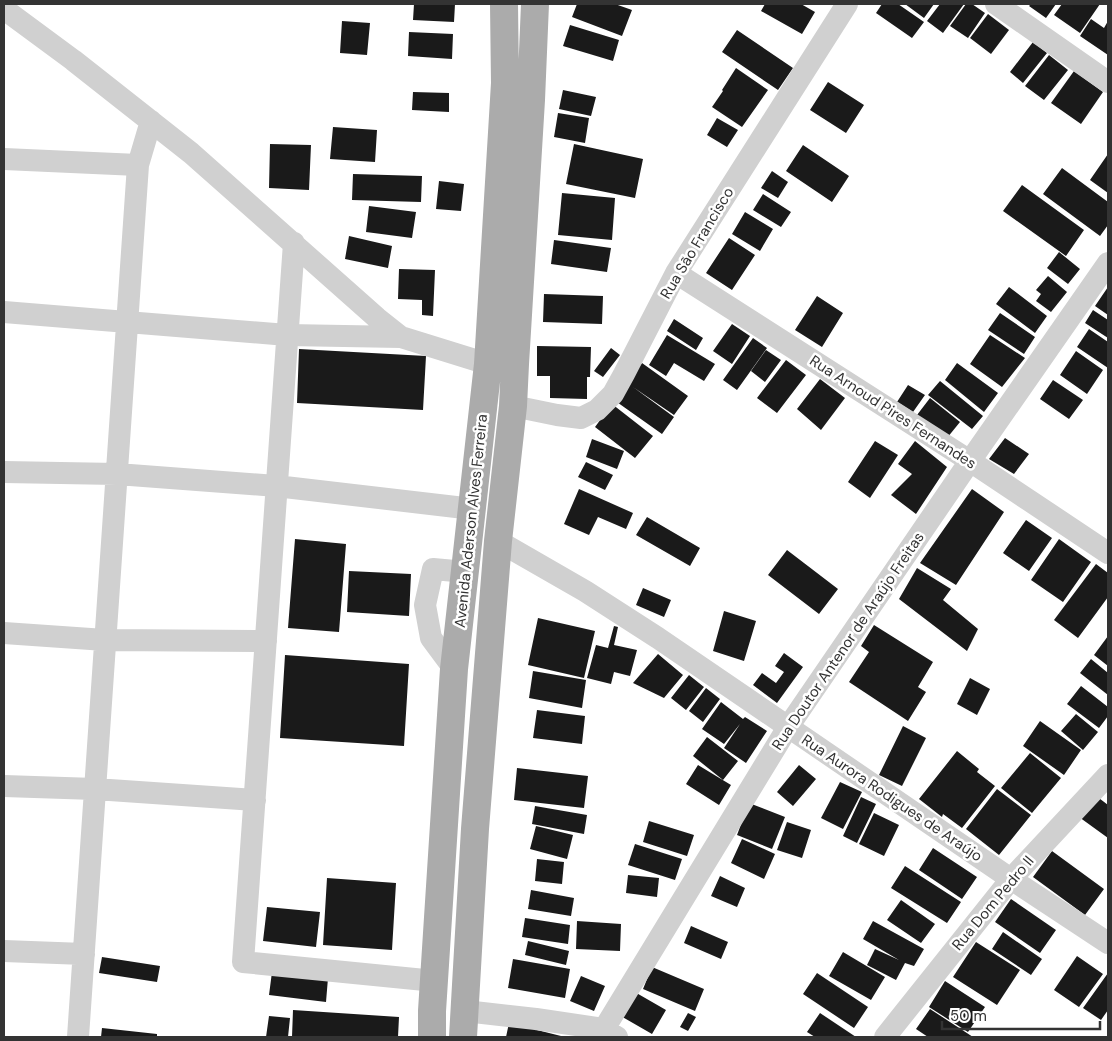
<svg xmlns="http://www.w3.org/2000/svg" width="1112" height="1041" font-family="'DM Sans',sans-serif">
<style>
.building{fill:#1a1a1a}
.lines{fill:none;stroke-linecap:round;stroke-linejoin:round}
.minor{stroke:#d0d0d0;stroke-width:22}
.major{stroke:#ababab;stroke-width:28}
.labels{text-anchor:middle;stroke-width:5;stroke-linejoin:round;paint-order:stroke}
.street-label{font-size:15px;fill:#333;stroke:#fff}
</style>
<rect width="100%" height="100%" fill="#fff"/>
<!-- building -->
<path class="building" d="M414 4H455L454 22 413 20Z
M577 4H615L632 10 622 36 572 17Z
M765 4H801L815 12 802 34 761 11Z
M882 4H898L924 22 912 38 876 13Z
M905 4H934L924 18Z
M940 4H964L943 33 927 21Z
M966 4H972L985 13 968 38 950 26Z
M1031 4H1056L1046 18 1029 6Z
M1062 4H1100L1080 33 1054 15Z
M988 14 1009 30 991 54 970 38Z
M1091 19 1104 28 1108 21V55L1080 36Z
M342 21 370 23 367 55 340 53Z
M570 25 619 40 613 61 563 46Z
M737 30 793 68 778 90 722 52Z
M409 32 453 34 452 59 408 56Z
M1033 42 1047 53 1023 83 1010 72Z
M1049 55 1068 70 1044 100 1025 86Z
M736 68 768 90 742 127 712 107 723 91 722 90Z
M1074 71 1103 92 1081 124 1051 103Z
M828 82 864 105 846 133 810 110Z
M563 90 596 97 591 116 559 109Z
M413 92 449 93V112L412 110Z
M558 113 589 118 585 143 554 137Z
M717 118 738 130 727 147 707 135Z
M333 127 377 130 375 162 330 159Z
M270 144 311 145 309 190 269 188Z
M574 144 643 159 635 198 566 184Z
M803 145 849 176 832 202 786 171Z
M1108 154V193L1090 180Z
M1062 168 1108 202V225L1100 236 1043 194Z
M772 171 788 182 778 198 761 188Z
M353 174 422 176 421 202 352 200Z
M439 181 464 184 461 211 436 209Z
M1022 185 1084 230 1066 256 1003 211Z
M562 193 615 198 612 240 558 235Z
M763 194 791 212 781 227 753 210Z
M369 206 416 212 412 238 366 232Z
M745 212 773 229 760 251 732 234Z
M349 236 392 246 388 268 345 259Z
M729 238 755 255 732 290 706 273Z
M554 240 611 248 607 272 551 264Z
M1059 252 1080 269 1068 284 1047 268Z
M399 269 435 270 433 316 422 315V300L398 299Z
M1048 276 1067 292 1051 312 1036 301 1041 294 1036 290Z
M1009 287 1047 316 1035 333 996 304Z
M1108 287V315L1095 306Z
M544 294 603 296 602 324 543 322Z
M817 296 843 313 822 347 795 330Z
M1093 310 1108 320V338L1085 323Z
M1000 313 1035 337 1024 354 988 330Z
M674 319 703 338 696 350 667 331Z
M732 324 750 336 732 364 713 351Z
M1089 329 1108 342V368L1077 347Z
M667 335 715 364 704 381 674 363 666 376 649 365Z
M990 335 1025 358 1002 387 970 364Z
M753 338 767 348 737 390 723 380Z
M537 346 591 347 590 377H587V399L550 398V376H537Z
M611 348 620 355 603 377 594 371Z
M299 349 426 356 423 410 297 403Z
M766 350 781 360 765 382 751 371Z
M1076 351 1103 370 1087 394 1060 375Z
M786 360 806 375 777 413 757 398Z
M642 363 688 396 674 415 633 387 674 417 662 434 614 400Z
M957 363 998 393 984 412 945 380Z
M820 379 845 398 821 430 797 409Z
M1053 380 1083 400 1069 419 1040 399Z
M940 381 983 416 972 429 928 395Z
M908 385 925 395 913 412 897 402Z
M930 398 960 422 947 438 917 415Z
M612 404 653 436 635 458 595 427Z
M1005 438 1029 454 1014 474 989 459Z
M592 439 624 451 617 469 586 457Z
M875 441 898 455 870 498 848 482Z
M915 441 947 467 916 514 891 495 912 474 898 464Z
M586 462 613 475 605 490 578 477Z
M579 489 633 513 626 529 598 517 589 535 564 524Z
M972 489 1004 512 956 585 920 563Z
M647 517 700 548 690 566 636 535Z
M1026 520 1052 538 1029 571 1003 553Z
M295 539 346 544 339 632 288 628Z
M1059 539 1091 562 1063 602 1031 580Z
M787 550 838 589 819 614 768 575Z
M1096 564 1108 573V597L1078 638 1054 620Z
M917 568 951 589 943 600 978 629 967 651 899 599Z
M349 571 411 574 409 616 347 612Z
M643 588 671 600 664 617 636 605Z
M724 611 756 621 744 661 713 651Z
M538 618 595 631 584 678 528 665Z
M874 625 933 662 918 687 926 692 908 721 849 682 869 652 861 646Z
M614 626 618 627 614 645 637 650 630 676 614 672 611 684 587 678 596 645 608 648Z
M1108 636V666L1094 655Z
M784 653 803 667 777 703 753 685 762 673 776 683 784 672 775 666Z
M658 654 683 675 664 698 633 683Z
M285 655 409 664 404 746 280 738Z
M1091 659 1108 673V695L1080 673Z
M533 671 586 680 582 708 529 698Z
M689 675 704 687 686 710 671 698Z
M970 678 990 689 977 715 957 704Z
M1081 686 1108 707V716L1099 728 1067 704Z
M706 688 720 699 703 722 689 711Z
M721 702 743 719 745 717 767 731 746 763 724 748 740 724 724 744 702 729Z
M537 710 585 716 582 744 533 738Z
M1076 714 1098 732 1083 750 1061 731Z
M1040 721 1081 750 1064 775 1023 746Z
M903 726 926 738 902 786 879 775Z
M707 737 738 761 723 780 693 756Z
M957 751 979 769 977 772 995 786 962 828 943 814 942 817 919 799Z
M1030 753 1061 778 1032 813 1001 788Z
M698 765 731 785 719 805 686 784Z
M799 765 816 779 793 806 777 792Z
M517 768 588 776 584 808 514 800Z
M840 782 862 792 843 829 821 818Z
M997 789 1031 815 999 855 966 829Z
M1095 795 1108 805V838L1079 817Z
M861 797 876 804 857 843 843 836Z
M749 803 785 817 772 849 737 835Z
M535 806 587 815 584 834 532 824Z
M874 813 899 825 884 856 859 844Z
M649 821 694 835 687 856 643 842Z
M787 822 811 830 802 858 777 850Z
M536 826 573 835 567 859 530 849Z
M742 839 775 854 764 879 731 863Z
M635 844 682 859 675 880 628 865Z
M933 848 977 877 962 899 919 870Z
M1052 851 1104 889 1085 915 1033 877Z
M537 859 564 862 562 884 535 881Z
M905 866 961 902 947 923 891 888Z
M628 875 659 878 657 897 626 893Z
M720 876 745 888 737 907 711 896Z
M327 878 396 883 392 950 323 945Z
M531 890 574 898 571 916 528 909Z
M1011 899 1056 930 1040 953 995 922Z
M901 900 935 924 921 943 887 920Z
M267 907 320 912 316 947 263 941Z
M525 918 570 925 568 944 522 937Z
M577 921 621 924 620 951 576 949Z
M873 921 924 949 914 966 905 963 896 980 867 965 875 949 899 960 863 939Z
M691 926 728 942 721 959 684 943Z
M1003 932 1042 959 1031 975 992 949Z
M528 941 569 951 566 965 525 955Z
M976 942 1020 970 997 1005 953 977Z
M843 952 885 977 871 1000 829 976Z
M1077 956 1103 974 1079 1007 1054 990Z
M102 957 160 966 157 982 99 973Z
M513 959 570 969 565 998 508 988Z
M652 967 704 989 695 1011 643 989Z
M272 972 328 978 326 1002 269 995Z
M817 973 868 1007 854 1028 803 994Z
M1108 973V1010L1101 1020 1083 1008Z
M581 976 605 986 594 1011 570 1001Z
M945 981 985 1007 968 1032 929 1007Z
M633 991 666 1010 652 1034 619 1015Z
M930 1009 973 1037H928L916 1029Z
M293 1010 399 1017 398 1037H292Z
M688 1013 696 1017 688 1031 680 1027Z
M820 1013 856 1037H815L807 1032Z
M269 1016 290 1018 288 1037H266Z
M509 1023 565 1037H506Z
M102 1028 157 1034V1037H101Z"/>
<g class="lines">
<!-- minor -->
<path class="minor" d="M996 4 1108 82
M4 9 73 60 191 153 377 318 401 337
M4 159 138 165
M294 243 243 962 435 981
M676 273 970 461 1108 553
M4 312 287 335 401 337 488 364
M513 406 557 415 581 418 597 410 613 394 624 374 676 273 847 4
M4 472 117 474 276 486 473 509
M498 541 585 591 658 638 1011 879 1108 943
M4 633 105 640 266 641
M454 669 431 638 425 605 433 569 466 572
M4 786 95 789 255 800
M4 951 84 954
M465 1011 536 1019 604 1029 617 1037
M604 1029 788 727 970 461 1108 263
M78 1037 138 165 151 121
M885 1037 1011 879 1108 775"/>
<!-- major -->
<path class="major" d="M432 1037V1011L454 669 488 364 505 83 504 4
M463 1037 475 829 498 541 513 406 515 364 531 100 535 4"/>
</g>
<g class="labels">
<!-- street labels -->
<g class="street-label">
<text transform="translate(697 243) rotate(-59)" y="5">Rua São Francisco</text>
<text transform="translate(893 412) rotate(33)" y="5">Rua Arnoud Pires Fernandes</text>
<text transform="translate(471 521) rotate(-84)" y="5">Avenida Aderson Alves Ferreira</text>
<text transform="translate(848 641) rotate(-56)" y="5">Rua Doutor Antenor de Araújo Freitas</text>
<text transform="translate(892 798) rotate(34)" y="5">Rua Aurora Rodigues de Araújo</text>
<text transform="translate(993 903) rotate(-50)" y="5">Rua Dom Pedro II</text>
</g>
</g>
<!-- border -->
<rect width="1112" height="1041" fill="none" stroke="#333333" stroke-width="10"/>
<!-- scale -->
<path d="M942 1021v8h158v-8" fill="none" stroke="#333333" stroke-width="2.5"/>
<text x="950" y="1021" font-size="15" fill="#333333" stroke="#ffffff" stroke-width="4" paint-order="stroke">50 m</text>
</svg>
